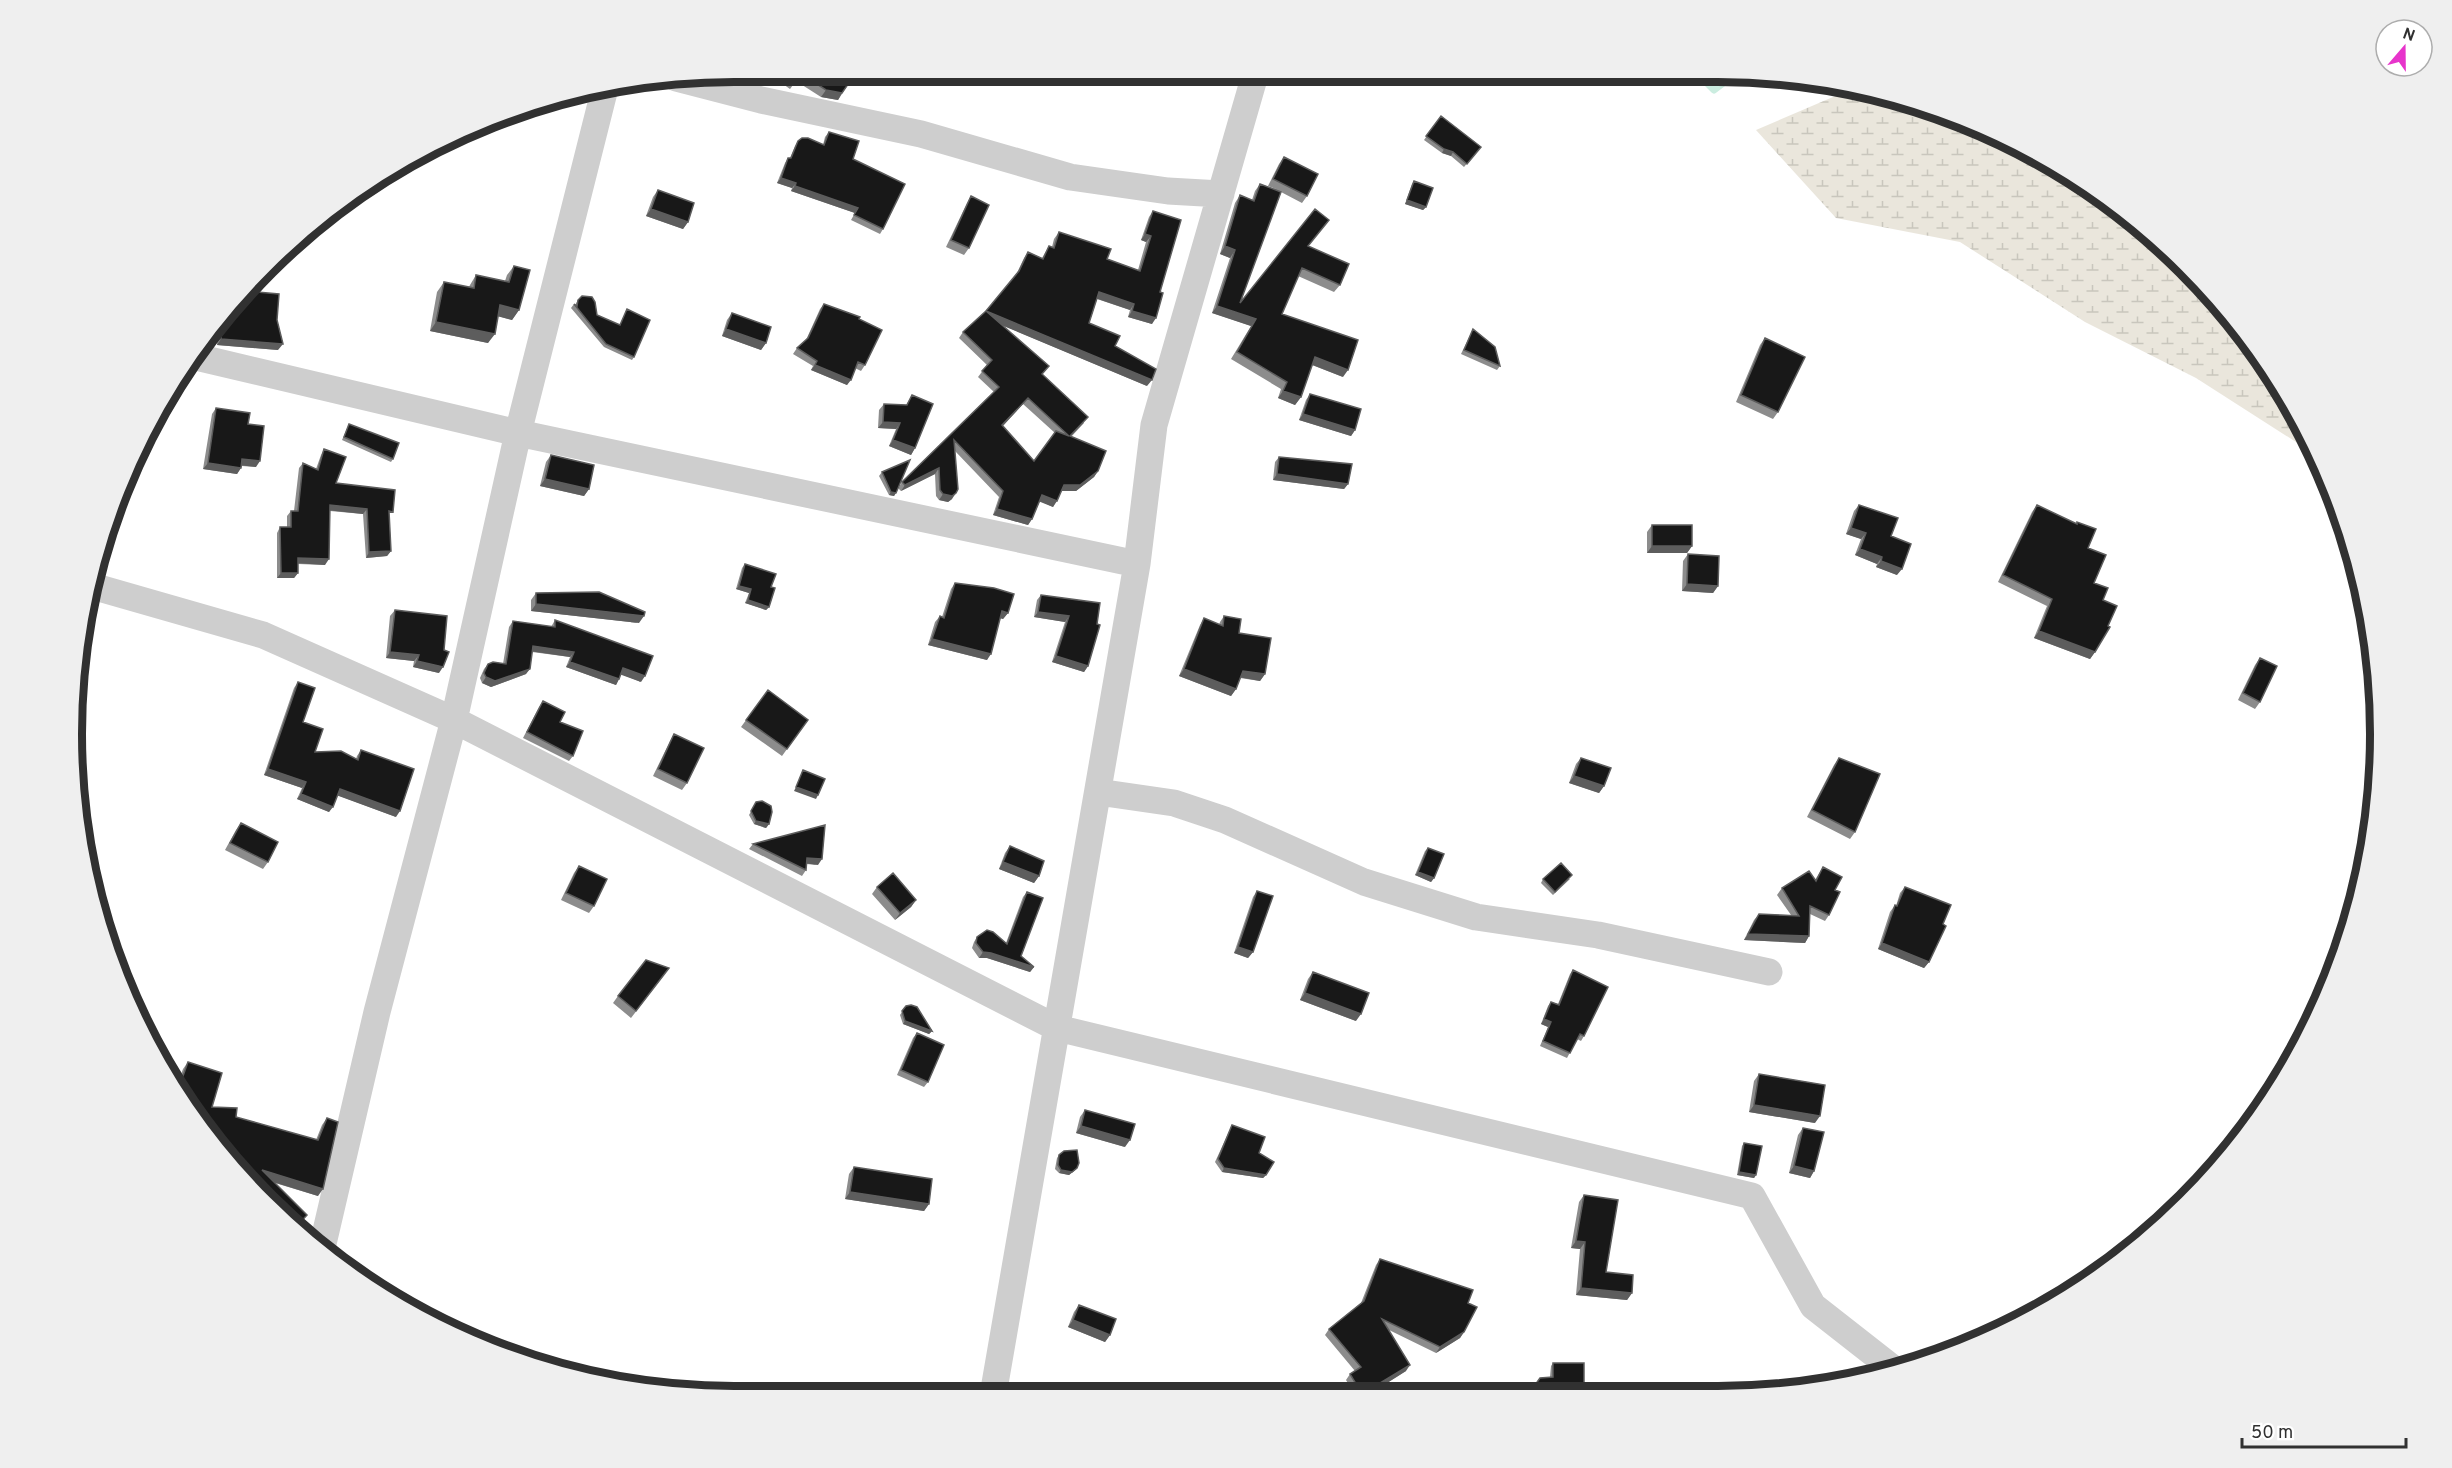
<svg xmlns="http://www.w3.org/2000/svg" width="2452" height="1468" font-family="Overpass,sans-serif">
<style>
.wetland{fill:url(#wetland-marsh)}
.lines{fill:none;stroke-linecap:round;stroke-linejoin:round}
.stream{stroke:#cbede0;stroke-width:7}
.minor{stroke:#cecece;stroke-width:27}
.wall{fill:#8c8c8c;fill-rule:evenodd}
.shaded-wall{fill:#5d5d5d}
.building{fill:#181818;stroke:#5d5d5d;stroke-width:1.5;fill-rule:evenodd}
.rim{fill:none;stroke:#313131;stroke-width:8}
</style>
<defs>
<pattern id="wetland-marsh" width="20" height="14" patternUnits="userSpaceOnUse" patternTransform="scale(1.5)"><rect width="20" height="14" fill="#eae6dc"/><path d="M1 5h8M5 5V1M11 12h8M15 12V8" fill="none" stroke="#c9c6bd"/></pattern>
</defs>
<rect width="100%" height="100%" fill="#fff"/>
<!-- wetland -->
<path class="wetland" d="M1847 91 1931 107 2086 184 2186 266 2269 367 2319 461 2296 442 2196 378 2085 322 1960 242 1836 218 1756 130Z"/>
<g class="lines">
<!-- stream -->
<path class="stream" d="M1698 74 1714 90 1726 81 1725 74
M2178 259C2183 277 2199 292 2215 301"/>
<!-- minor -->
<path class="minor" d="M676 78 761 100 921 134 1070 177 1168 191 1221 194
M605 88 518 433 1137 564
M192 356 518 433 454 720 377 1012 322 1248
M92 586 263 635 454 720 1057 1028 1752 1196 1813 1306 1896 1371
M1098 792 1174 803 1225 820 1364 882 1476 917 1598 935 1769 972
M993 1395 1137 564 1154 425 1255 75"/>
</g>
<!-- wall -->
<path class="wall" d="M773 77H853L838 100 821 97 796 81 790 89Z
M1441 116 1481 147 1464 167 1451 156 1442 153 1424 140Z
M829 132 853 159 883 229 880 234 851 220 855 213 791 191 792 188 777 183 785 163 788 158H790L795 146 798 141 823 145 825 137Z
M1284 157 1307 196 1302 203 1281 192 1240 303 1329 220 1308 246 1340 285 1334 292 1298 276 1282 314 1343 377 1312 365 1301 397 1295 405 1278 398 1281 389 1231 359 1251 326 1212 313 1230 258 1220 254 1235 203 1240 195 1252 200 1255 191 1260 184 1276 189 1268 186 1279 164Z
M1414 181 1426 207 1423 210 1405 204 1412 184Z
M658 190 688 222 683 229 646 216 653 197Z
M971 196 969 248 964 255 946 247 967 203Z
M1153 211 1160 292 1152 324 1128 317 1130 310 1097 299 1089 323 1115 346 1147 386 1002 325 1042 375 1084 423 1071 437 1098 471 1094 477 1076 491H1061L1053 507 1040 501 1032 519 1028 525 993 515 999 497 955 451 952 499 948 502 939 500 936 496 935 474 901 491 898 488 894 496 889 495 879 476 882 472 899 487 902 482 994 392 978 377 987 365 959 338 963 332 986 311 1016 275 1024 258 1028 252 1042 258 1049 246 1052 247 1054 239 1059 232 1107 259 1138 270 1146 242 1141 240 1149 217ZM1023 404 1055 433 1034 461 1003 426Z
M514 266 519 310 512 320 498 316 488 343 430 331 437 292 444 282 469 287 470 285 476 275 505 281 507 275Z
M245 291 277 320 278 350 217 345 218 324Z
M578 300 597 315 620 325 627 309 634 357 632 360 604 347 571 308 574 304 575 305Z
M824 304 859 319 865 365 861 371 855 368 847 385 811 370 813 366 793 354 797 348 806 340 820 309Z
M732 313 766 343 761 350 722 336 727 320Z
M1473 329 1500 366 1497 370 1461 354Z
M1765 338 1778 412 1773 419 1736 402 1760 345Z
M1310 394 1355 430 1351 436 1299 420 1306 400Z
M912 395 915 448 911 455 889 446 896 429 878 428 879 410 884 404 906 405Z
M216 408 248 424 256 467 242 466 237 474 203 469 212 414Z
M349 424 393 459 391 462 342 440Z
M324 449 336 483 389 517 391 551 387 556 366 558 363 514 330 511 325 565 298 564V573L294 578H277V533L280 527H287V516L291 511H294L299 468 303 463 316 469 321 455Z
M551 455 589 489 584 496 540 486 546 462Z
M1279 457 1348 484 1344 489 1273 480 1275 462Z
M1859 505 1891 536 1897 575 1876 567 1877 564 1855 555 1861 539 1846 534 1854 511Z
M2037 505 2076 524 2077 522 2088 548 2094 583 2103 600 2095 652 2090 659 2034 638 2047 606 1998 582 2032 512Z
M1652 525 1692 546 1687 553H1647V532Z
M1688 554 1718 586 1713 593 1682 591 1683 561Z
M745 564 771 587 769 607 766 610 745 603 749 593 736 589 742 568Z
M955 583 1008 613 1003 619 1000 618 987 660 928 645 935 622 940 616 942 617 951 589Z
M536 593 639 623 531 611V600Z
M1041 595 1097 624 1088 666 1084 672 1052 662 1065 622 1034 617 1037 600Z
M395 610 439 673 413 667 414 661 386 658 390 616Z
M1224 616 1239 633 1265 674 1260 681 1240 678 1236 689 1231 696 1179 676 1200 625 1204 618 1219 625 1220 622Z
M555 620 641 682 621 674 619 679 616 685 566 667 570 657 532 652 526 674 491 687 482 683 480 678 484 669 488 664H503L509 627 513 621 551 627Z
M2260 658V702L2255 709 2238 700 2255 665Z
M298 682 303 722 315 752 356 759 357 756 361 750 396 817 337 795 329 812 297 799 302 788 264 775 294 688Z
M768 690 808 720 782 756 741 727Z
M543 701 560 722 573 756 569 761 523 738 539 707Z
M674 734 687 783 682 790 653 776 670 741Z
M1581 758 1604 786 1599 793 1569 783 1576 764Z
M1839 758 1855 832 1850 839 1807 817 1834 765Z
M756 802 769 824 766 828 754 824 749 815Z
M241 823 268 862 263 869 225 850 236 830Z
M753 844 818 865 806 864V870L802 876 749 849Z
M1010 846 1039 876 1034 883 999 869 1005 853Z
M1428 848 1434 878 1431 882 1415 875 1425 851Z
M579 866 594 906 589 913 561 900 574 873Z
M1823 867 1835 890 1829 915 1825 921 1810 914 1809 936 1805 943 1744 940 1754 920 1759 914 1791 915 1777 895 1782 888 1815 880Z
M1543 879H1570L1553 895 1541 883Z
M877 887 916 900 911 907 895 920 872 894Z
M1905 887 1943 924 1929 962 1924 968 1878 949 1890 912 1895 905 1896 906 1900 893Z
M1257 891 1253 952 1248 958 1234 953 1253 897Z
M1027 892 1021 956 1034 967 1030 972 987 958H979L972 948 974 942 977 937 1006 943 1023 897Z
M1573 970 1584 1036 1581 1041 1577 1039 1567 1058 1540 1046 1548 1027 1541 1024 1548 1006 1551 1002 1558 1004 1570 974Z
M1313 972 1356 1021 1300 1000 1308 979Z
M664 975 631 1018 613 1003 618 996Z
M906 1006 932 1031 929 1034 903 1024 900 1015Z
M917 1033 928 1082 924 1087 897 1075 913 1038Z
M188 1062 212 1107 236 1117 316 1140 322 1125 327 1118 318 1196 275 1183 302 1222 266 1202 212 1141V1139L209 1137 176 1088 183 1069Z
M1759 1074 1815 1123 1749 1112 1754 1081Z
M1085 1110 1125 1147 1076 1133 1080 1117Z
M1232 1125 1266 1175 1263 1178 1222 1172 1215 1162Z
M1803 1128 1814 1171 1810 1178 1789 1173 1798 1135Z
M1744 1143 1756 1175 1754 1178 1737 1175 1742 1146Z
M1059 1155 1077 1168 1074 1171 1069 1175 1059 1173 1055 1169 1057 1158Z
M854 1167 929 1204 924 1211 845 1199 849 1174Z
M1584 1195 1606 1272 1632 1293 1627 1300 1576 1295 1580 1249 1571 1248 1579 1202Z
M1380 1259 1468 1303 1464 1332 1460 1338 1436 1353 1389 1330 1406 1371 1368 1395H1355L1346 1380 1350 1374 1355 1371 1325 1335 1329 1329 1361 1303 1376 1265Z
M1079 1305 1110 1335 1105 1342 1068 1327 1074 1312Z
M1553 1363 1584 1390 1592 1395H1531V1392L1540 1378 1550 1377 1551 1366Z"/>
<!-- shaded-wall -->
<path class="shaded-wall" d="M826 90 842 93 838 100 821 97Z
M1444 149 1453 152 1451 156 1442 153Z
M781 178 796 183 792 188 777 183Z
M795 186 858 208 855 213 791 191Z
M1407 200 1426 207 1423 210 1405 204Z
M651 209 688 222 683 229 646 216Z
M1145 234 1151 236 1146 242 1141 240Z
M1225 246 1235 250 1230 258 1220 254Z
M1099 292 1134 304 1130 310 1095 298Z
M500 305 519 310 512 320 493 315Z
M1217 306 1256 319 1251 326 1212 313Z
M986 311 1152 380 1147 386 982 317Z
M1132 311 1156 318 1152 324 1128 317Z
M436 322 495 334 488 343 430 331Z
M726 329 766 343 761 350 722 336Z
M221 339 283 344 278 350 217 345Z
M1315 357 1348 370 1343 377 1310 364Z
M815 365 851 380 847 385 811 370Z
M1283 391 1301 397 1295 405 1278 398Z
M1028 398 1023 404 998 431 1002 425Z
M1303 414 1355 430 1351 436 1299 420Z
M883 422 900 423 896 429 878 428Z
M893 440 915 448 911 455 889 446Z
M242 459 260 461 256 467 238 465Z
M208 463 241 468 237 474 203 469Z
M939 468 935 474 901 491 905 485Z
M1098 471 1094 477 1076 491H1060L1064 485Z
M1277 474 1348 484 1344 489 1273 480Z
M545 479 589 489 584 496 540 486Z
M891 492 896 493 894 496 889 495Z
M956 493 952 499 948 502 939 500 943 494Z
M1042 495 1057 501 1053 507 1038 501Z
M330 505 367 509 363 514 326 510Z
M997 509 1032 519 1028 525 993 515Z
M1851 528 1866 533 1861 539 1846 534Z
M1652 546H1692L1687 553H1647Z
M1860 549 1882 557 1877 564 1855 555Z
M391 551 387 556 366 558 369 552Z
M298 558 329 559 325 565 294 563Z
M1881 561 1902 569 1897 575 1876 567Z
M281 573H298L294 578H277Z
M1687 584 1718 586 1713 593 1682 591Z
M739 586 751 589 749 593 736 589Z
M748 600 769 607 766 610 745 603Z
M536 604 644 616 639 623 531 611Z
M1002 611 1008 613 1003 619 997 617Z
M1038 612 1069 616 1065 622 1034 617Z
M2039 631 2095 652 2090 659 2034 638Z
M932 639 991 654 987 660 928 645Z
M533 646 574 652 570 657 529 651Z
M390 652 419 655 414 661 386 658Z
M1056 656 1088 666 1084 672 1052 662Z
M417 661 443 667 439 673 413 667Z
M570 662 619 679 616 685 566 667Z
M623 668 645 676 641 682 619 674Z
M530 669 526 674 491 687 482 683 486 677Z
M1184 669 1236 689 1231 696 1179 676Z
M1243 671 1265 674 1260 681 1238 677Z
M268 769 306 782 302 788 264 775Z
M1574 776 1604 786 1599 793 1569 783Z
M796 787 818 795 816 799 794 791Z
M340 789 400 811 396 817 336 795Z
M301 794 333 807 329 812 297 799Z
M756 821 769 824 766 828 754 824Z
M807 858 822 859 818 865 803 863Z
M1003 862 1039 876 1034 883 999 869Z
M1418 872 1434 878 1431 882 1415 875Z
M916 900 911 907 895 920 900 913Z
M1748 934 1809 936 1805 943 1744 940Z
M1882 943 1929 962 1924 968 1878 949Z
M1238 947 1253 952 1248 958 1234 953Z
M983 952 991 953 1034 967 1030 972 987 958H979Z
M1305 993 1361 1014 1356 1021 1300 1000Z
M1544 1019 1551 1022 1548 1027 1541 1024Z
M905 1021 932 1031 929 1034 903 1024Z
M1754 1105 1820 1116 1815 1123 1749 1112Z
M201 1126 217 1131 212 1139 209 1137Z
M1081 1126 1130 1140 1125 1147 1076 1133Z
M1794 1166 1814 1171 1810 1178 1789 1173Z
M1077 1168 1074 1171 1069 1175 1059 1173 1061 1170Z
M1224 1168 1266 1175 1263 1178 1222 1172Z
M262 1170 323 1189 318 1196 257 1177Z
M1739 1172 1756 1175 1754 1178 1737 1175Z
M850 1192 929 1204 924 1211 845 1199Z
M1576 1241 1585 1242 1580 1249 1571 1248Z
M1581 1288 1632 1293 1627 1300 1576 1295Z
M1073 1320 1110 1335 1105 1342 1068 1327Z
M1464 1332 1460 1338 1436 1353 1440 1347Z
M1410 1365 1406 1371 1368 1395H1362Z"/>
<!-- building -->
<path class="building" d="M788 77H798L795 82Z
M806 77H853L842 93 826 90Z
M1441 116 1481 147 1467 164 1453 152 1444 149 1426 136Z
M829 132 859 141 853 159 905 184 883 229 854 215 858 208 795 186 796 183 781 178 788 158H791L798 141 802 138H808L824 145Z
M1284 157 1318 174 1307 196 1273 179Z
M1414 181 1433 188 1426 207 1407 200Z
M1260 184 1281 192 1240 303 1315 209 1329 220 1308 246 1349 264 1340 285 1302 268 1282 314 1358 340 1348 370 1315 357 1301 397 1283 391 1287 382 1237 352 1256 319 1217 306 1235 250 1225 246 1240 195 1254 201Z
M658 190 694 203 688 222 651 209Z
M971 196 989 205 969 248 951 240Z
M1153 211 1181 220 1160 292 1163 293 1156 318 1132 311 1134 304 1099 292 1089 323 1120 336 1115 346 1156 369 1152 380 986 311 1019 271 1028 252 1043 259 1049 246 1054 248 1059 232 1111 249 1107 259 1140 271 1151 236 1145 234Z
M514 266 530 270 519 310 500 305 495 334 436 322 444 282 474 288 476 275 509 282Z
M245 291 279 294 277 320 283 344 221 339 223 318Z
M582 296 592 297 595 302 597 315 620 325 627 309 650 320 634 357 606 344 574 304 577 306 578 300Z
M824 304 860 317 859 319 882 330 865 365 858 362 851 380 815 365 817 361 797 348 808 338Z
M986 311 1049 366 1042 374 1088 417 1070 436 1106 451 1098 471 1080 485H1064L1057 501 1042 495 1032 519 997 509 1003 491 954 440 958 489 956 493 952 496 943 494 940 490 939 468 905 485 902 482 999 387 982 371 992 360 963 332ZM1028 398 1069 436 1056 431 1034 461 1002 425Z
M732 313 771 327 766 343 726 329Z
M1473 329 1495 347 1500 366 1464 350Z
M1765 338 1805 357 1778 412 1741 395Z
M1310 394 1361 409 1355 430 1303 414Z
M912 395 933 404 915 448 893 440 900 423 883 422 884 404 907 405Z
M216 408 250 413 248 424 264 426 260 461 242 459 241 468 208 463Z
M349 424 399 443 393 459 344 437Z
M324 449 346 457 336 483 395 490 393 512 389 511 391 551 369 552 367 509 330 505 329 559 298 558V573H281L280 527H291V511H298L303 463 318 470Z
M551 455 594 465 589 489 545 479Z
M1279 457 1352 464 1348 484 1277 474Z
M910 460 896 493 891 492 882 472Z
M1859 505 1898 518 1891 536 1911 544 1902 569 1881 561 1882 557 1860 549 1866 533 1851 528Z
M2037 505 2077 524V522L2096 529 2088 548 2106 555 2094 583 2108 588 2103 600 2117 606 2108 626 2110 627 2095 652 2039 631 2052 599 2003 575Z
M1652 525H1692V546H1652Z
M1688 554 1719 556 1718 586 1687 584Z
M745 564 776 574 771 587 775 588 769 607 748 600 751 589 739 586Z
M955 583 994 588 1014 594 1008 613 1002 611 991 654 932 639 940 616 944 618Z
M599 592 645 612 644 616 536 604V593Z
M1041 595 1100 603 1097 624 1100 625 1088 666 1056 656 1069 616 1038 612Z
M395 610 447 616 444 650 449 652 443 667 417 661 419 655 390 652Z
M1224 616 1241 619 1239 633 1271 638 1265 674 1243 671 1236 689 1184 669 1204 618 1223 626Z
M555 620 653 656 645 676 623 668 619 679 570 662 574 652 533 646 530 669 495 681 486 677 484 673 488 664 493 662 506 664 513 621 555 627Z
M2260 658 2277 666 2260 702 2243 693Z
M298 682 315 688 303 722 323 729 315 752 341 751 358 760 361 750 414 769 400 811 340 789 333 807 301 794 306 782 268 769Z
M768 690 808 720 787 749 746 720Z
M543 701 565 712 560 722 583 731 573 756 527 732Z
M674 734 704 748 687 783 658 769Z
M73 746 81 749 75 764Z
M1581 758 1611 768 1604 786 1574 776Z
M1839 758 1880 774 1855 832 1812 810Z
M803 770 825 779 818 795 796 787Z
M762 801 771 806 772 812 769 824 756 821 751 811 756 802Z
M241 823 278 842 268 862 230 843Z
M825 825 822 859 807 858 806 870 753 844Z
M1010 846 1044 861 1039 876 1003 862Z
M1428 848 1444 854 1434 878 1418 872Z
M1561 863 1572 875 1555 892 1543 879Z
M579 866 607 879 594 906 566 893Z
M1823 867 1842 877 1835 890 1840 892 1829 915 1810 906 1809 936 1748 934 1759 914 1799 916 1782 888 1809 871 1816 881Z
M893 873 916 900 900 913 877 887Z
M1905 887 1951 905 1943 924 1946 926 1929 962 1882 943 1895 905 1897 906Z
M1257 891 1273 896 1253 952 1238 947Z
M1027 892 1043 898 1021 956 1034 967 991 953 983 952 976 943 977 937 987 930 993 932 1007 944Z
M646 960 669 968 636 1011 618 996Z
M1573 970 1608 987 1584 1036 1580 1034 1570 1053 1543 1041 1551 1022 1544 1019 1551 1002 1559 1005Z
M1313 972 1369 993 1361 1014 1305 993Z
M911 1005 917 1007 932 1031 905 1021 902 1011 906 1006Z
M917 1033 944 1045 928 1082 901 1070Z
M188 1062 222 1073 212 1107 237 1108 236 1117 318 1140 327 1118 338 1122 323 1189 262 1170 307 1215 296 1227 266 1202 217 1146V1131L201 1126 178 1090Z
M1759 1074 1825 1085 1820 1116 1754 1105Z
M1085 1110 1135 1124 1130 1140 1081 1126Z
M1232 1125 1265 1137 1259 1153 1274 1162 1266 1175 1224 1168 1218 1159Z
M1803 1128 1824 1132 1814 1171 1794 1166Z
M1744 1143 1762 1146 1756 1175 1739 1172Z
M1077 1150 1079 1163 1077 1168 1072 1172 1061 1170 1058 1165 1059 1155 1064 1151Z
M854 1167 932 1179 929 1204 850 1192Z
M1584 1195 1618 1200 1606 1272 1633 1275 1632 1293 1581 1288 1585 1242 1576 1241Z
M1380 1259 1473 1290 1468 1303 1477 1307 1464 1332 1440 1347 1382 1319 1410 1365 1362 1394 1350 1374 1361 1367 1329 1329 1364 1301Z
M1079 1305 1116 1319 1110 1335 1073 1320Z
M1553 1363H1584V1390L1592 1395H1534L1533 1388 1540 1378 1553 1377Z"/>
<!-- crop -->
<path d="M0 0H2452V1468H0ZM734 82H1718A652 652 0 0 1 2370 734V734A652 652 0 0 1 1718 1386H734A652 652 0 0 1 82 734V734A652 652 0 0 1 734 82Z" fill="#efefef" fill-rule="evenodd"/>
<path class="rim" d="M734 82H1718A652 652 0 0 1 2370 734V734A652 652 0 0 1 1718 1386H734A652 652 0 0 1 82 734V734A652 652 0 0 1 734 82Z"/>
<!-- north arrow -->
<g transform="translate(2404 48) rotate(20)"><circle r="28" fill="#ffffff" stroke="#adadad" stroke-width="1.5"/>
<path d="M0-4.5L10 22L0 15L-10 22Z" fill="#e734cb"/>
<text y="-9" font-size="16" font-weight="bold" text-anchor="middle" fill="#313131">N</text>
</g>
<!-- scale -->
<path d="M2242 1438v9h164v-9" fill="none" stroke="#313131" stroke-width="3"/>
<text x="2251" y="1438" font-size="18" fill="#313131" stroke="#ffffff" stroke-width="4.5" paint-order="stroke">50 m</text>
</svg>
